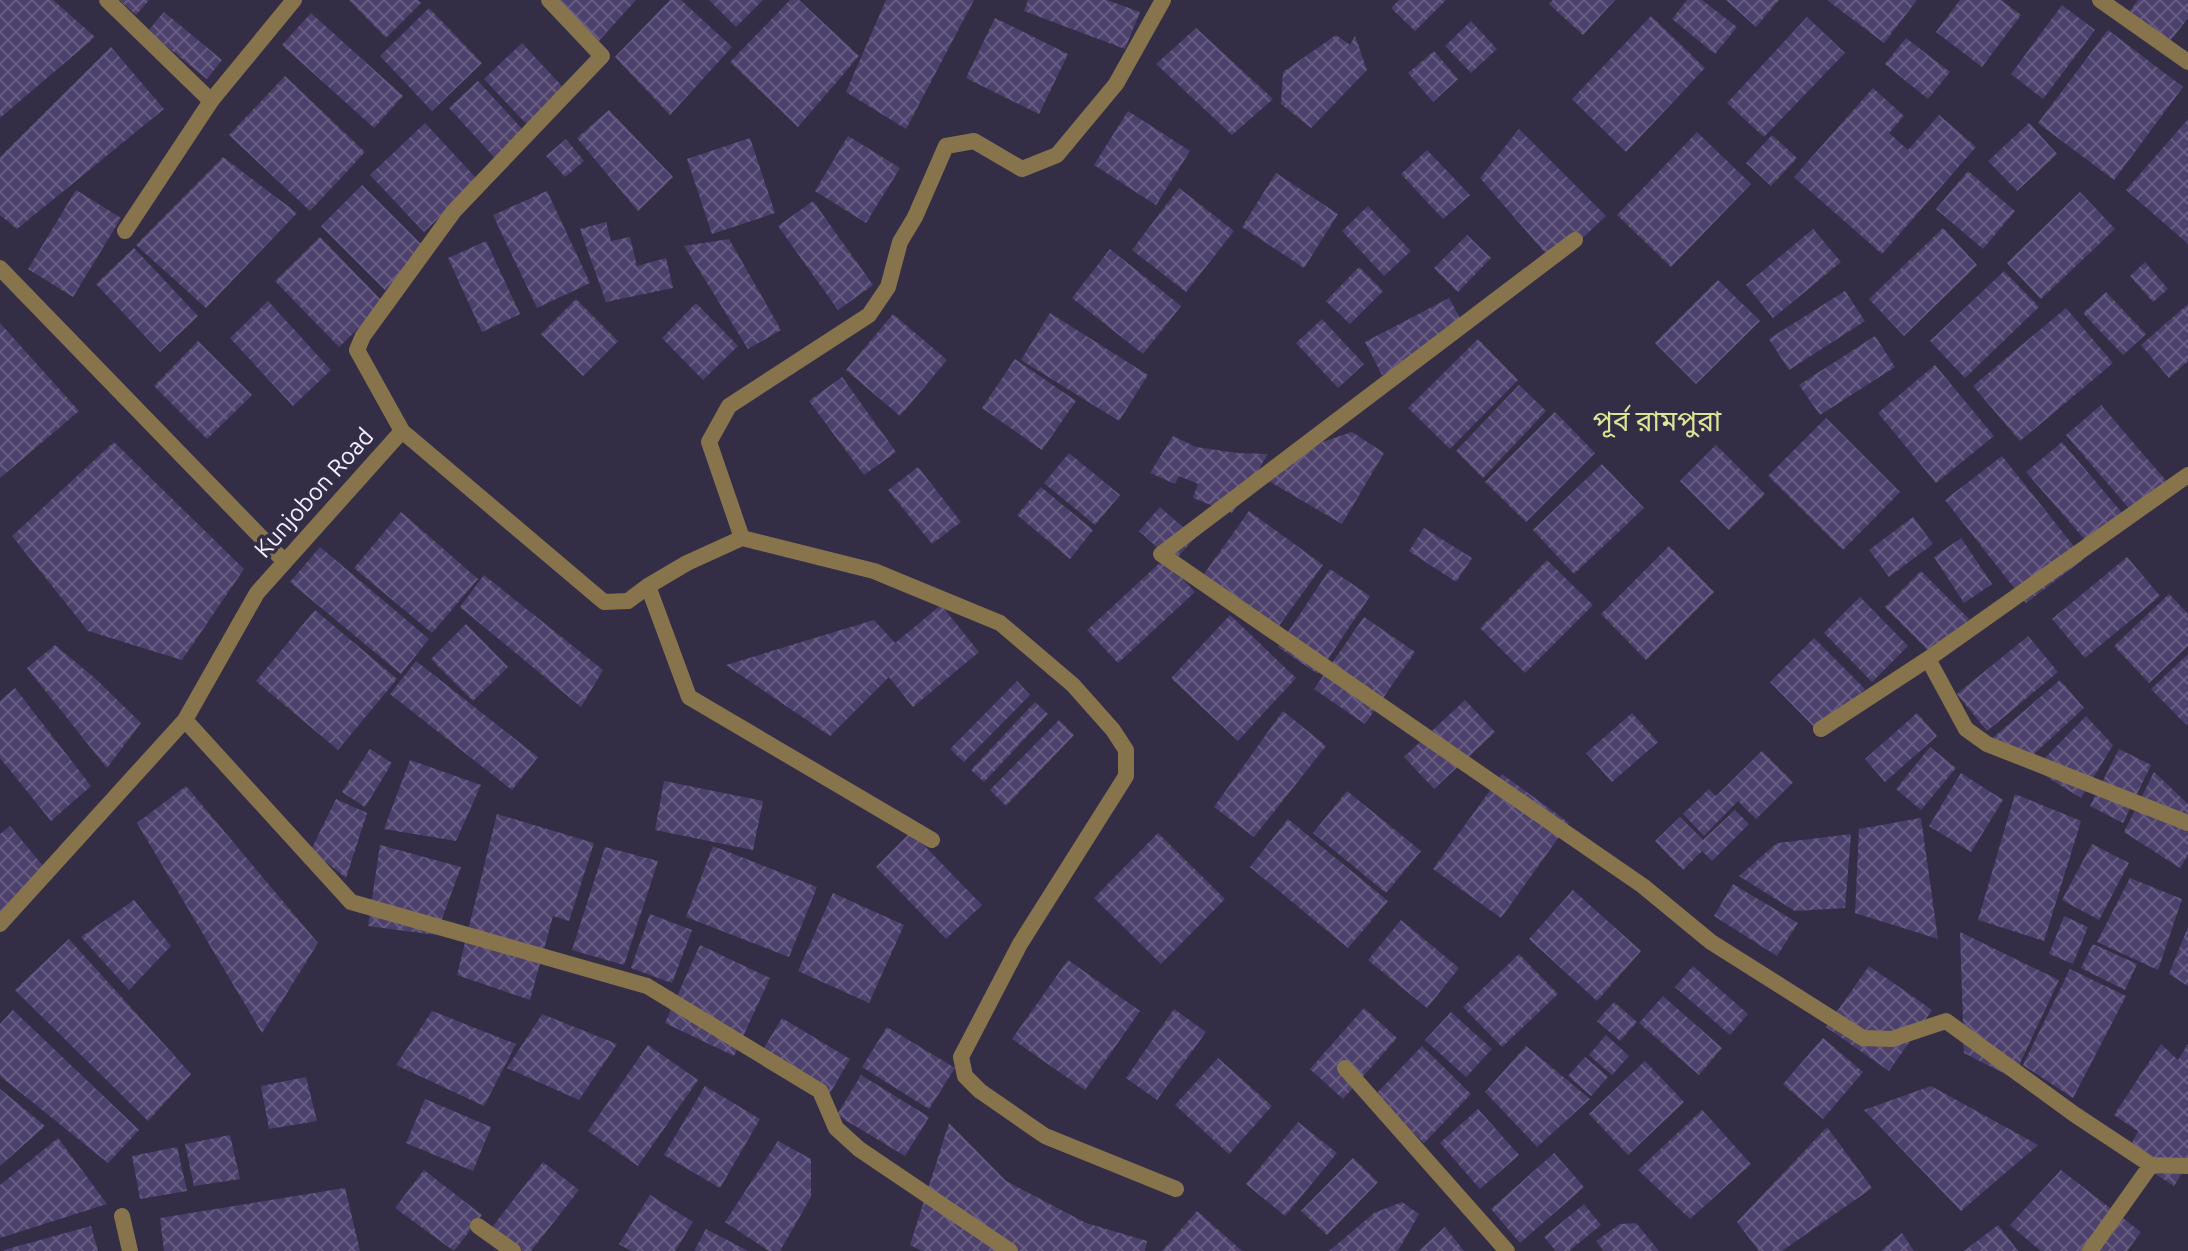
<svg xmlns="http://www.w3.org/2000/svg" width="2188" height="1251" font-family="Ubuntu,'Noto Sans Bengali',sans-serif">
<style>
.building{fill:url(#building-cross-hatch)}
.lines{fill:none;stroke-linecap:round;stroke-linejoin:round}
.street{stroke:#87744d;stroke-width:16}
.labels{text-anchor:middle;stroke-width:7;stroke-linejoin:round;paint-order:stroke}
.street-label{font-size:24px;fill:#f2eeff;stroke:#332d46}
.quarter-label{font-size:28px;fill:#dee597;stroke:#332d46}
</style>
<defs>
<pattern id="building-cross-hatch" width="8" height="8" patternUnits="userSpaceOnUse" patternTransform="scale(2)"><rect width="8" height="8" fill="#4c406c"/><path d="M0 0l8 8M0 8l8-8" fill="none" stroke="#665c82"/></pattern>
</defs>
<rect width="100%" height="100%" fill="#332d46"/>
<!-- building -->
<path class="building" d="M0 0H53L95 37 0 118Z
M119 0H149L136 15Z
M349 0H418L421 3 386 38Z
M555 0H636L596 44Z
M670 0H681L732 47 670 115 615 57Z
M709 0H763L736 27Z
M790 0H799L859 56 798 127 730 62Z
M886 0H974L906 129 846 92Z
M1028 0H1107L1140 12 1125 49 1024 11Z
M1399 0H1446L1415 31 1391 8Z
M1553 0H1615L1583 35 1549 4Z
M1687 0H1702L1737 27 1715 54 1672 19Z
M1726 0H1779L1756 27Z
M1827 0H1917L1884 43Z
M1960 0H2001L2021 15 1982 67 1936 32Z
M2138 0H2188V18L2164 49 2124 19Z
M2062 5 2095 30 2043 99 2011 74Z
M429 8 482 63 432 111 380 56Z
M164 12 222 60 207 79 148 31Z
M311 13 403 96 374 128 282 45Z
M1651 16 1705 68 1626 152 1572 99Z
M1807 17 1845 53 1764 137 1727 103Z
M995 18 1068 54 1039 114 966 78Z
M1471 21 1497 49 1471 73 1445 46Z
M1196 28 1273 99 1232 135 1156 64Z
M2108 30 2183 87 2114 180 2038 123Z
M1336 35 1350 45 1355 36 1367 70 1311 128 1281 104 1283 72Z
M1906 38 1950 72 1928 99 1885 64Z
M522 43 572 97 535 133 484 79Z
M111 47 164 109 17 229 0 215V157Z
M1434 51 1458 79 1433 102 1408 73Z
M285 76 365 152 310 211 229 135Z
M478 81 525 132 496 159 449 108Z
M1873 88 1904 116 1889 133 1908 150 1939 115 1976 147 1882 254 1794 177Z
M609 110 673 177 638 211 577 138Z
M1128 111 1190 151 1156 205 1094 165Z
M2188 119V244L2126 190Z
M425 123 478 180 424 232 370 175Z
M2029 123 2057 154 2017 191 1988 161Z
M1519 129 1606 216 1555 264 1480 178Z
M1697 132 1751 184 1671 267 1617 215Z
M1772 135 1797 158 1771 186 1746 163Z
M848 136 900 168 866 223 815 191Z
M750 138 775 213 712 234 687 159Z
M566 139 584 161 565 177 546 156Z
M1427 150 1470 195 1443 219 1401 174Z
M223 157 297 213 206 308 136 245Z
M1968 171 2015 211 1983 249 1936 209Z
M1276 173 1338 214 1304 268 1242 227Z
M362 185 426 249 385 290 321 226Z
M1179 188 1234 231 1186 292 1132 250Z
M76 190 121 218 73 297 28 269Z
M547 191 590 283 537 308 493 215Z
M2080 192 2115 229 2041 299 2007 263Z
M813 201 873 285 838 310 778 226Z
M1368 206 1411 251 1384 276 1342 231Z
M606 222 611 241 630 237 637 266 666 258 673 288 606 302 580 229Z
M1943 228 1977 265 1904 336 1869 299Z
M1813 229 1841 262 1773 318 1746 285Z
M1467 235 1491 258 1458 292 1434 268Z
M320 237 384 303 339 347 275 281Z
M729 239 781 330 748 349 684 246Z
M486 241 520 314 482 332 448 258Z
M134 248 198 316 160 352 96 284Z
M1110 249 1181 306 1143 354 1072 298Z
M2145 262 2168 289 2153 302 2130 276Z
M1359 267 1383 291 1350 324 1326 301Z
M2004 271 2039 307 1965 378 1930 341Z
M1718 280 1760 321 1696 384 1655 343Z
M1845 291 1865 321 1789 370 1769 339Z
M2106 292 2146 334 2123 355 2083 313Z
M1449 298 1467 331 1382 375 1365 342Z
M576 299 618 341 583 376 541 334Z
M268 301 331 370 293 406 230 338Z
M696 303 738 346 703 380 662 338Z
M2188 304V361L2169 378 2141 345Z
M2066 308 2113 363 2020 441 1973 386Z
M1050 313 1148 375 1119 421 1021 360Z
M893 314 947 360 900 416 846 370Z
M1322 319 1364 364 1338 388 1296 343Z
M0 323 79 411 0 478Z
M1875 336 1895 367 1820 415 1799 385Z
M1478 339 1518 380 1450 449 1408 408Z
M198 341 252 395 207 439 154 386Z
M1015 359 1076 401 1042 450 982 408Z
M1935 365 1994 436 1936 483 1878 413Z
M842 377 896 452 864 475 809 401Z
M1519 385 1546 411 1483 478 1456 451Z
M2101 405 2168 483 2133 513 2066 435Z
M1555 412 1595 453 1526 522 1485 482Z
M1826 418 1900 492 1843 550 1768 476Z
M1352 432 1384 453 1342 524 1267 480 1281 456Z
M1173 436 1196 447 1237 453 1268 454 1232 513 1193 498 1198 484 1179 476 1175 484 1150 473Z
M114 442 244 569 182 660 88 631 12 536Z
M2062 442 2129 521 2094 550 2026 472Z
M1716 445 1765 494 1729 530 1680 481Z
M1069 453 1120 495 1095 525 1044 483Z
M2002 456 2084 559 2026 603 1945 500Z
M1602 464 1644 508 1574 574 1533 530Z
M918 467 961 522 932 544 888 490Z
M1041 487 1093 530 1070 559 1017 515Z
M1160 507 1195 538 1173 562 1139 531Z
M1249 511 1323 565 1273 634 1199 581Z
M401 512 478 579 432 633 354 568Z
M1913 517 1933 544 1889 577 1869 550Z
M1424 528 1472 558 1456 582 1409 551Z
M1961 538 1992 584 1964 603 1934 557Z
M1669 546 1714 592 1646 660 1601 614Z
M320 547 429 639 401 674 290 582Z
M2127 557 2160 596 2085 658 2052 619Z
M1164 559 1195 592 1118 663 1087 630Z
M1547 560 1593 605 1525 673 1480 628Z
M1330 569 1370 596 1318 674 1278 647Z
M1921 571 1969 619 1934 656 1885 607Z
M484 575 603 670 581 707 460 607Z
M2169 594 2188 614V646L2149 683 2114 646Z
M1860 597 1908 646 1872 682 1824 633Z
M941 605 979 652 913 707 889 677 830 736 726 665 874 620 895 643Z
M315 610 397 679 338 750 256 681Z
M1230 615 1296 678 1238 741 1171 678Z
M1364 617 1415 652 1365 724 1314 689Z
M466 624 508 667 473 701 431 659Z
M2028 636 2058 672 1987 731 1957 694Z
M1814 638 1865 689 1820 733 1770 682Z
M55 645 97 680 141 723 107 768 27 668Z
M2188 654V723L2186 725 2151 689Z
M416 661 538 757 512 790 390 694Z
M2060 680 2084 708 2022 765 1988 742Z
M1017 681 1030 695 964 762 950 749Z
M15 688 91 786 51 821 0 758V701Z
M1465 700 1495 732 1434 789 1404 757Z
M1035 702 1048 714 984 782 971 770Z
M1283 711 1326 746 1254 837 1214 807Z
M1632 713 1658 742 1612 782 1586 753Z
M1917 713 1937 736 1885 782 1865 759Z
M2086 716 2113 745 2081 798 2034 769Z
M1059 720 1074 735 1006 806 990 790Z
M1930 747 1956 768 1921 810 1896 789Z
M370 749 392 763 365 807 342 792Z
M2119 749 2151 765 2123 823 2090 806Z
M1762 751 1793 782 1756 819 1738 801 1704 836 1683 814 1709 789 1716 796Z
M410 760 481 785 456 841 384 829Z
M2154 772 2188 804V855L2180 868 2124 832Z
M1961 773 2003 800 1971 852 1929 826Z
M1502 774 1569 823 1501 918 1433 869Z
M664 781 763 801 753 850 655 830Z
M186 786 318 943 262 1033 137 823Z
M1347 791 1421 851 1386 893 1313 833Z
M2015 794 2081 821 2044 941 1978 920Z
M336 799 367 813 346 878 311 850Z
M1735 810 1749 824 1712 861 1702 851 1683 870 1655 841 1680 817 1703 840Z
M497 814 594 843 569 921 553 916 530 1000 457 975Z
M1921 818 1938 939 1855 913 1859 829Z
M1288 819 1388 901 1348 948 1250 867Z
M10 826 53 878 4 917 0 912V834Z
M911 832 982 905 946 939 876 867Z
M1158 833 1225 899 1161 964 1094 898Z
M1851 834 1845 908 1795 911 1739 876 1777 843Z
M2092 844 2129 863 2099 920 2062 900Z
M380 845 461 867 436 935 368 926Z
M713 846 817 887 789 957 686 917Z
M605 847 658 861 624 965 572 950Z
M2130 878 2182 899 2158 970 2097 942Z
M1733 884 1798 923 1777 956 1714 916Z
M1573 890 1641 951 1597 1001 1529 939Z
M833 893 904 925 869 1003 798 971Z
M134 900 171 946 129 990 81 937Z
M650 914 692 930 672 983 631 968Z
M2064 916 2088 927 2073 964 2049 954Z
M1401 920 1459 968 1427 1008 1368 960Z
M2188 927V986L2169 974Z
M1960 932 2059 980 2013 1078 1964 1053Z
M69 939 191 1074 148 1121 15 990Z
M2093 944 2137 964 2125 990 2081 968Z
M700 945 770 978 734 1056 665 1023Z
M1519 954 1558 994 1502 1047 1463 1007Z
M1068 960 1140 1011 1085 1090 1012 1039Z
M1693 966 1748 1014 1730 1035 1675 987Z
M1869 966 1932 1010 1889 1071 1826 1027Z
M2070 969 2126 996 2073 1098 2023 1065Z
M1663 996 1722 1048 1699 1075 1639 1023Z
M1614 1002 1637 1022 1620 1041 1597 1021Z
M1364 1008 1397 1038 1343 1099 1310 1069Z
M1174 1009 1206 1032 1157 1100 1126 1078Z
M13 1010 139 1130 108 1163 0 1076V1024Z
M432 1011 516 1044 484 1106 396 1065Z
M1451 1012 1492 1049 1466 1077 1425 1040Z
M542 1014 617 1044 579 1100 507 1068Z
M782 1018 850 1059 826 1100 758 1058Z
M887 1027 955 1068 929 1109 862 1067Z
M1606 1035 1629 1056 1612 1075 1589 1055Z
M1823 1038 1863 1072 1823 1119 1783 1084Z
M2161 1044 2178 1060 2188 1044V1163L2174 1186 2126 1155 2138 1131 2114 1115Z
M648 1045 698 1080 638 1166 588 1131Z
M1422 1046 1471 1094 1424 1143 1374 1096Z
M1526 1046 1590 1099 1537 1147 1485 1092Z
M1585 1057 1608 1077 1591 1096 1568 1076Z
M1218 1058 1272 1106 1229 1154 1175 1105Z
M1645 1061 1684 1102 1628 1155 1589 1114Z
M861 1075 929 1117 905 1156 837 1115Z
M306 1077 317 1121 269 1129 261 1086Z
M705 1086 760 1119 720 1188 664 1155Z
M1931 1086 2038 1145 1961 1211 1864 1110Z
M0 1089 45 1126 0 1166Z
M425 1099 491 1127 473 1171 406 1143Z
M1478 1109 1519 1155 1480 1189 1440 1143Z
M1702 1110 1751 1164 1690 1219 1638 1170Z
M1298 1122 1337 1153 1285 1216 1246 1184Z
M949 1123 1006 1181 1086 1223 1147 1241 1145 1251H922L910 1245Z
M1827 1127 1872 1188 1782 1251H1759L1737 1222Z
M230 1135 240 1179 194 1186 185 1144Z
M58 1138 107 1204 0 1238V1185Z
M778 1141 811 1159V1197L780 1251H769L725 1222Z
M177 1147 187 1191 140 1199 132 1156Z
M1554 1153 1584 1187 1520 1243 1491 1209Z
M1353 1158 1378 1182 1327 1235 1301 1211Z
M543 1162 579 1190 531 1251H514L489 1231Z
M424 1170 482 1215 454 1251 395 1208Z
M2061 1170 2141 1232 2127 1251H2041L2010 1225Z
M345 1188 360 1251H164L160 1218Z
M650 1195 693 1222 675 1251H631L619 1244Z
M1402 1202 1419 1214 1398 1251H1329L1374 1213Z
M1584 1204 1601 1225 1569 1251H1556L1544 1237Z
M1197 1211 1242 1251H1162Z
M1636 1223 1659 1251H1604L1596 1241 1620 1224Z
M1998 1225 2018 1251H1964Z
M91 1226 98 1251H4V1250Z
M1445 1227 1464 1251H1419Z
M706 1229 748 1251H694Z
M1902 1233 1914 1251H1881Z"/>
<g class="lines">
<!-- street -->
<path class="street" d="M107 0 211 101 294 0
M2100 0 2188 62
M125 231 211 101
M1575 240 1161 554 1643 886 1711 942 1863 1038 1892 1039 1946 1021 2074 1114 2151 1165 2188 1166
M0 268 285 562
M402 431 604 602 628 601 648 586 687 563 742 538 874 571 1000 623 1073 685 1113 730 1126 750V776L1020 944 961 1057 965 1076 980 1091 1045 1136 1176 1189
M742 538 709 442 729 406 869 315 888 287 900 242 915 217 946 146 974 141 1022 169 1057 155 1116 84 1163 0
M648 586 689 697 932 840
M1928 659 1966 729 1987 744 2188 823
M185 720 351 902 647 986 820 1091 836 1128 859 1149 1010 1251
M1821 729 1928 659 2188 475
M0 924 185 720 257 593 402 431 357 350 363 336 454 211 602 56 549 0
M1345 1068 1507 1251
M122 1216 130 1251
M478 1226 513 1251
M2090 1251 2151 1165"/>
</g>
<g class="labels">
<!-- street labels -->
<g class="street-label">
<text transform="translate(314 493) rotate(-48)" y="8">Kunjobon Road</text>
</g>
<!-- quarter labels -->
<g class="quarter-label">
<text x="1657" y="431">পূর্ব রামপুরা</text>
</g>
</g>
</svg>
